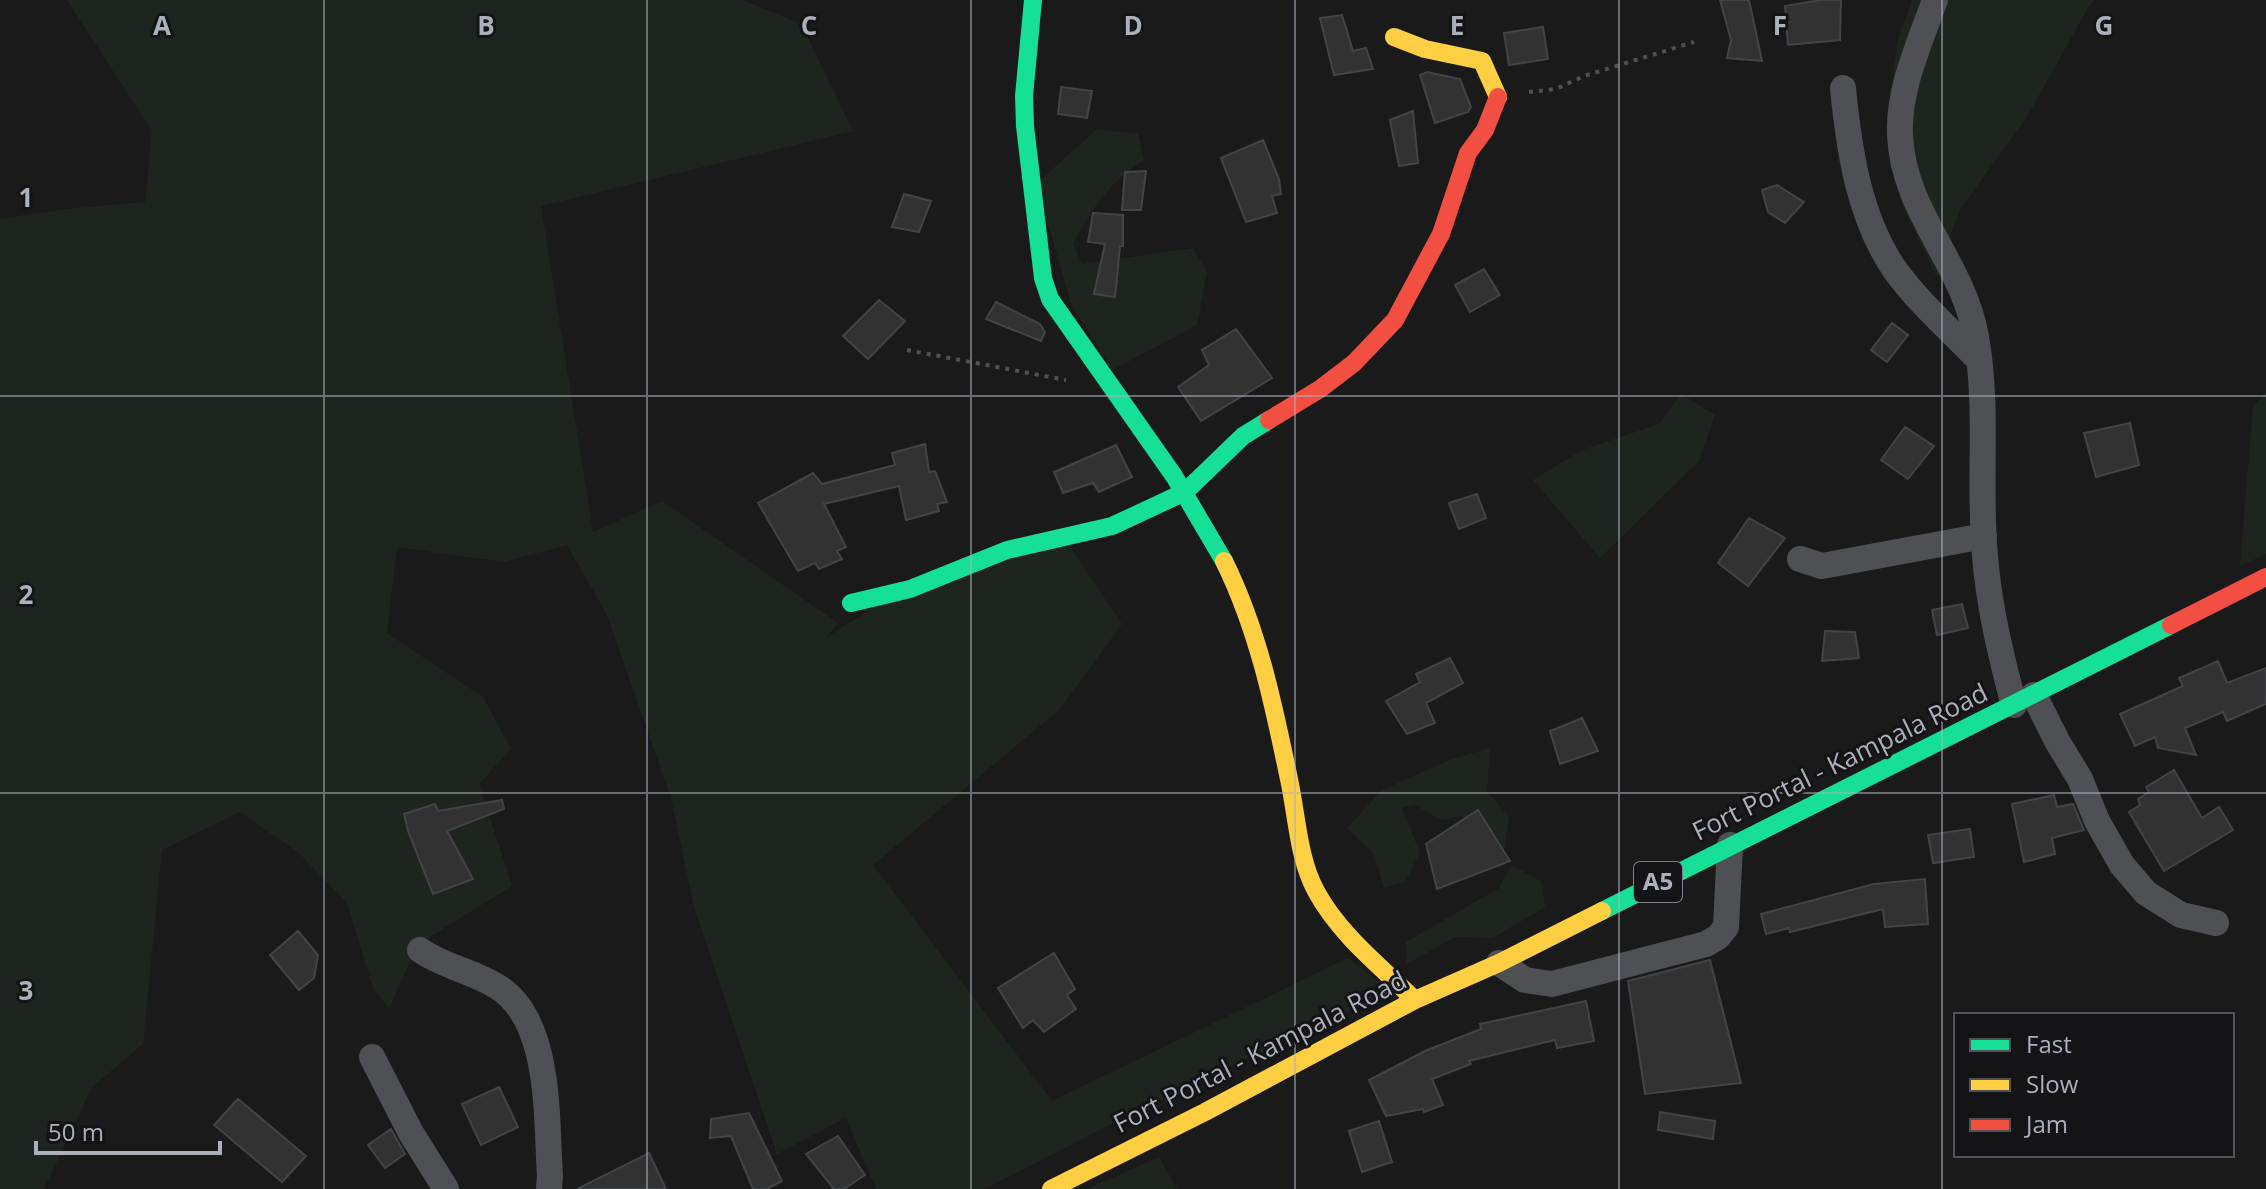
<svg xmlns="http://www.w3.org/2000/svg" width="2266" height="1189" font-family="'Open Sans',sans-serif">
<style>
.green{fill:#1e251f}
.building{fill:#323233;stroke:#434447;stroke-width:2}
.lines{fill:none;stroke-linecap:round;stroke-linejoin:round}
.path{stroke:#505155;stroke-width:4;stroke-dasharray:4 6;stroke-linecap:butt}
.street{stroke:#4e5054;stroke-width:26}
.fast{stroke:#16e098;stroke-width:18}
.slow{stroke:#ffcf43;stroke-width:18}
.jam{stroke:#f24e42;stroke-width:18}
.grid{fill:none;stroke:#acb0bb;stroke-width:2;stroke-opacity:0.55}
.labels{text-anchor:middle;stroke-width:6;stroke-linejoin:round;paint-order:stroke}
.shield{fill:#141417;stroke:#7e818a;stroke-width:2}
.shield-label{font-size:24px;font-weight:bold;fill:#acb0bb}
.street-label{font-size:26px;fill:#acb0bb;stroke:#141417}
.grid-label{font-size:26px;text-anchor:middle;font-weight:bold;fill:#acb0bb;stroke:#141417;stroke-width:6;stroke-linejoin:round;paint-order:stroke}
</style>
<rect width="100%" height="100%" fill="#1a1a1b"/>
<!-- green -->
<path class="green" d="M67 0H743L801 24 853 131 541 206 593 532 662 501 838 623 826 638 889 597 1066 541 1122 624 1059 710 873 865 1052 1101 1348 958 1385 986 1374 999 1119 1120 985 1189H876L846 1118 777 1154 694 907 671 798 607 615 567 545 503 562 397 547 387 633 483 697 511 749 479 784 512 886 417 945 389 1009 373 988 347 903 298 852 240 812 162 850 143 1044 92 1087 44 1189H0V219L66 209 145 202 152 131Z
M1912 0H2095L2089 6 2027 117 1961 208 1948 242 1961 275H1936L1902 205 1887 116 1898 39Z
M1097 129 1138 134 1144 160C1109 182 1093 208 1073 243L1082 264 1193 248 1207 272 1197 325 1112 370 1072 306 1036 184Z
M2266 392V554L2240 566 2253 407Z
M1681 394 1715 415 1699 461 1600 558 1533 480 1582 450 1659 424Z
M1490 748 1487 792 1509 816 1504 851 1460 816 1441 820 1415 805 1402 808 1420 853 1405 882 1384 888 1374 854 1347 828 1382 790 1452 759Z
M1512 865 1542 882 1545 907 1493 938 1455 937 1407 964 1406 942 1499 888Z
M1159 1157 1177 1189H1087Z"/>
<!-- building -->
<path class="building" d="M1720 0H1749L1762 61 1727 58 1731 40Z
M1821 0H1841L1840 40 1788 45 1785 6Z
M1342 15 1353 51 1366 48 1373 69 1334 75 1320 18Z
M1543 27 1548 59 1509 65 1504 33Z
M1427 72 1460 79 1471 107 1468 112 1435 123 1420 75Z
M1061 87 1092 91 1087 118 1058 114Z
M1413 111 1418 163 1399 166 1390 120Z
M1263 140 1279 179 1281 194 1272 196 1277 213 1246 222 1221 158Z
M1146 171 1141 210H1122L1125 172Z
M1777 185 1804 202 1785 223 1768 212 1762 190Z
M904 194 931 201 919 232 892 227Z
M1093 213 1123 215V246H1120L1115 297 1094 294 1105 244 1088 242Z
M1484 269 1500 295 1470 312 1455 285Z
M879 300 905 321 868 359 843 336Z
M996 302 1040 324 1045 332 1041 341 986 319Z
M1892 323 1908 335 1887 362 1871 350Z
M1236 329 1272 378 1201 421 1178 387 1209 365 1202 350Z
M2130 423 2139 465 2096 477 2084 433Z
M1905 427 1934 446 1908 479 1881 460Z
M925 444 929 472 935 471 947 502 937 504 939 511 906 520 899 486 824 504 846 547 837 551 842 559 819 569 815 563 798 571 758 503 813 473 822 484 895 465 892 453Z
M1116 445 1132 477 1099 492 1093 483 1063 493 1054 472Z
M1477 494 1486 518 1459 529 1449 503Z
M1749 518 1785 538 1748 586 1718 563Z
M1962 604 1968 628 1937 635 1932 610Z
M1825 631 1855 632 1859 658 1822 661Z
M1450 658 1463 683 1426 703 1435 723 1407 734 1386 701 1420 682 1416 674Z
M2218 661 2227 683 2266 668V704L2227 721 2223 712 2185 728 2196 755 2158 748 2155 737 2135 746 2120 714 2183 686 2179 678Z
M1582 718 1598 751 1560 764 1550 731Z
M2174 770 2202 818 2219 807 2233 830 2164 871 2129 812 2140 805 2138 799 2149 792 2146 787Z
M2054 795 2057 807 2073 804 2084 830 2052 838 2055 854 2024 862 2012 804Z
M502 800 504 809 447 831 473 879 433 894 408 831 404 814 435 804 438 811Z
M1478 810 1510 861 1437 889 1426 844Z
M1970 829 1974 857 1933 863 1928 835Z
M1925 879 1928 924 1885 927 1883 909 1790 932 1789 928 1766 934 1761 914 1874 884Z
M298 931 318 955 314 978 299 990 270 955Z
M1054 953 1075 989 1067 995 1076 1009 1044 1032 1033 1020 1023 1028 998 988Z
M1710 960 1741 1083 1645 1094 1628 981Z
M1586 1001 1594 1041 1557 1048 1555 1040 1469 1061 1471 1064 1432 1079 1443 1105 1424 1112 1423 1109 1386 1116 1369 1080 1425 1051 1481 1029 1480 1024Z
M499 1087 518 1127 481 1145 462 1104Z
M238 1099 306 1156 282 1182 214 1125Z
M1660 1112 1715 1121 1713 1139 1658 1130Z
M749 1113 782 1181 767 1189H753L731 1136 710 1138 711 1119Z
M1379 1121 1392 1162 1362 1172 1349 1131Z
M391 1129 405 1154 385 1168 368 1145Z
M838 1136 865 1175 844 1189H834L806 1154Z
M649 1153 666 1189H577Z"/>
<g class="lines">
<!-- path -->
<path class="path" d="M1529 92 1556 89 1584 76 1694 42
M907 350 1066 380"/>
<!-- street -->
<path class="street" d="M1935 0C1920 42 1898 89 1900 135 1903 212 1963 262 1976 337 1989 409 1978 483 1985 556 1989 607 2001 656 2014 705
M1843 88C1849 150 1859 218 1895 270 1919 303 1951 331 1979 360
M1800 559 1822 566 1984 536
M2034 695 2057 741 2080 779 2097 821 2122 865 2146 893 2181 915 2216 923
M420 950C444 967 473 971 498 987 552 1021 546 1120 550 1176L549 1189
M1499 963 1525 980 1552 984 1706 944 1718 937 1726 927 1730 845
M372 1057 411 1133 446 1189"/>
<!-- fast -->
<path class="fast" d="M1033 0 1024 96 1025 126 1043 278 1050 299 1174 476 1224 561
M851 603 910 589 1007 550 1112 526 1185 492 1243 436 1269 420
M1602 911 2171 625"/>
<!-- slow -->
<path class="slow" d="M1394 37 1425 49 1482 61 1498 97
M1224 561C1259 632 1274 707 1290 784 1297 819 1299 860 1316 891 1339 934 1380 966 1415 1000
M1051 1189 1205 1112 1415 1000 1499 963 1602 911"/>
<!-- jam -->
<path class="jam" d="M1269 420 1320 389 1354 363 1395 320 1441 234 1468 153 1485 130 1498 97
M2171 625 2266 577"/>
</g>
<!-- grid -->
<path class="grid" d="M324 0V1189M647 0V1189M971 0V1189M1295 0V1189M1619 0V1189M1942 0V1189M0 396H2266M0 793H2266"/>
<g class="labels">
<!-- shield labels -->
<rect class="shield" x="1634" y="862" width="48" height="40" rx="6"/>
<g class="shield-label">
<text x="1658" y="890">A5</text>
</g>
<!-- street labels -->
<g class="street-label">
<text transform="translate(1840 762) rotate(-26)" y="9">Fort Portal - Kampala Road</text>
<text transform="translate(1260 1052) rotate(-27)" y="9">Fort Portal - Kampala Road</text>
</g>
</g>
<g class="grid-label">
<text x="162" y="35">A</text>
<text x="486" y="35">B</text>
<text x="809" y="35">C</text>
<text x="1133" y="35">D</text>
<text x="1457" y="35">E</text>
<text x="1780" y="35">F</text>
<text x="2104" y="35">G</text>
<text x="26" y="207">1</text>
<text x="26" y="604">2</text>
<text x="26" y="1000">3</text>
</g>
<!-- legend -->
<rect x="1954" y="1013" width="280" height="144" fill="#141417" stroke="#515259" stroke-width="2"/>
<rect x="1970" y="1039" width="40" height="12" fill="#16e098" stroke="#515259" stroke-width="2"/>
<text x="2026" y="1053" font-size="24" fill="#acb0bb">Fast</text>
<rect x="1970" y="1079" width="40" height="12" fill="#ffcf43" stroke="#515259" stroke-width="2"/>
<text x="2026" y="1093" font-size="24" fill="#acb0bb">Slow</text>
<rect x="1970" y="1119" width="40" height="12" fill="#f24e42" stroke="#515259" stroke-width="2"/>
<text x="2026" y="1133" font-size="24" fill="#acb0bb">Jam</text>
<!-- scale -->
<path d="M36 1141v12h184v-12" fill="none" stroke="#acb0bb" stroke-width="4"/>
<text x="48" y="1141" font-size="24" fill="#acb0bb" stroke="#141417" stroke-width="6" paint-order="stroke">50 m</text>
</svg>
